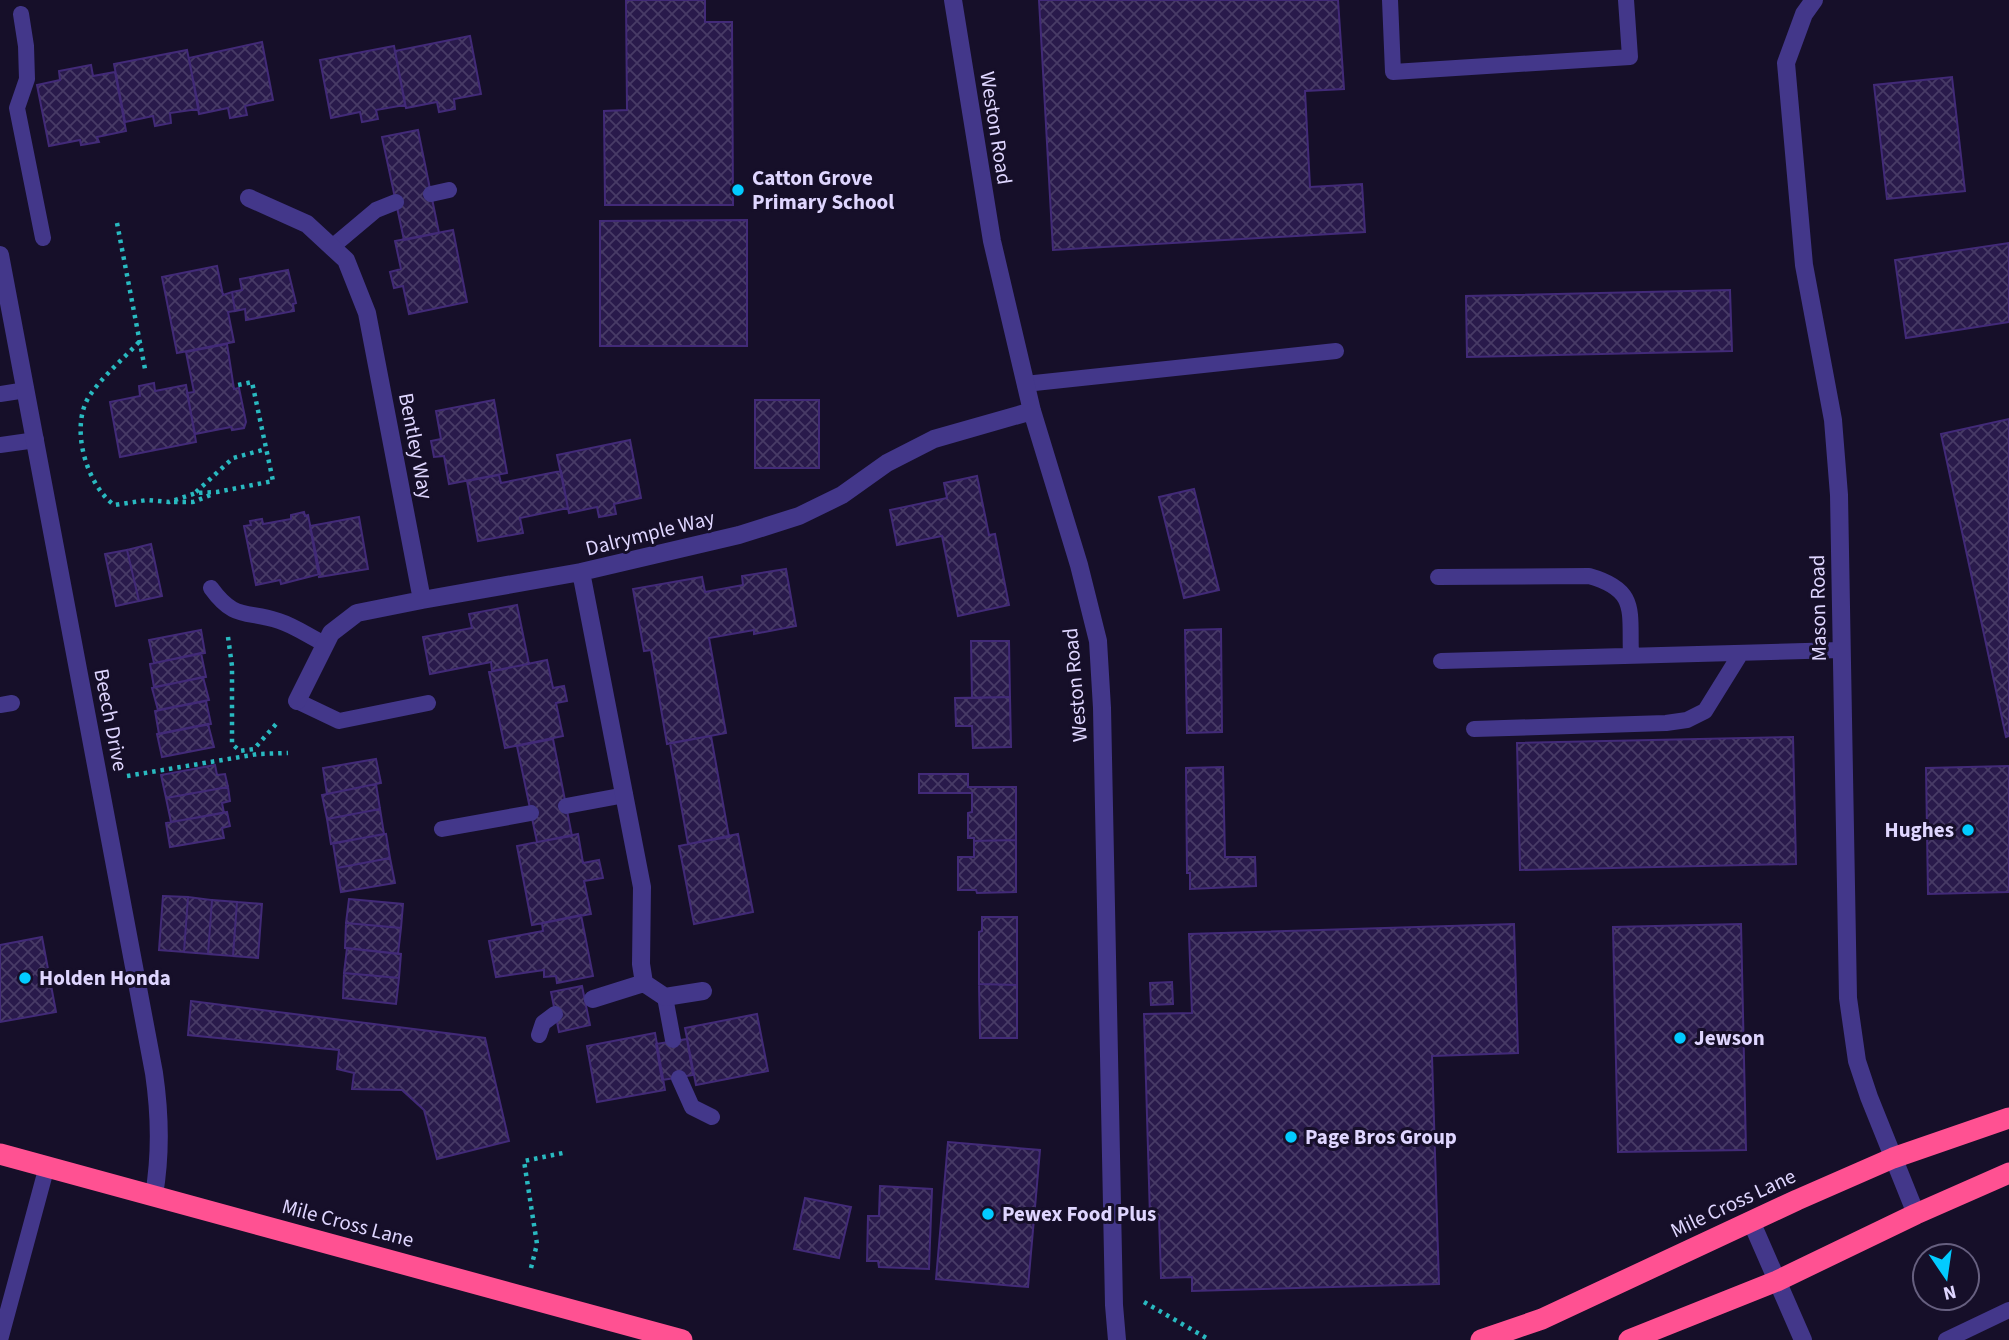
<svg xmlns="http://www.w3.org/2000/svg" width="2009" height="1340" font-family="'Source Sans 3',sans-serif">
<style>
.building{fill:url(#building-cross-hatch);stroke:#422a78;stroke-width:2}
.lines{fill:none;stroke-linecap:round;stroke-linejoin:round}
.path{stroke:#29b9c0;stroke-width:4.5;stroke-dasharray:3.5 5;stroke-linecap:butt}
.lane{stroke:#43378a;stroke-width:16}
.street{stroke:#43378a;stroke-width:18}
.highway{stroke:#ff5192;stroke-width:21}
.poi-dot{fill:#02cbff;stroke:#160f29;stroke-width:2.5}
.labels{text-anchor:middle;stroke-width:6;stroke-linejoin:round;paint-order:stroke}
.street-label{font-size:21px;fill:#dfd6ff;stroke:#160f29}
.poi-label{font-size:21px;font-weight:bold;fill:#dfd6ff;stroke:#160f29;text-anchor:start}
</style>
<defs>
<pattern id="building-cross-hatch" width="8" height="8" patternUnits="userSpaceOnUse" patternTransform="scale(1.75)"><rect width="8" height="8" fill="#291a4b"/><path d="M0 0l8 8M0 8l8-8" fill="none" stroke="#483b66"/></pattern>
</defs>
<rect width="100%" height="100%" fill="#160f29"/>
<!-- building -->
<path class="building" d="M626 0H705V22H732L733 205H605L604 111 627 110Z
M1039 0H1338L1344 89 1305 91 1310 187 1362 184 1365 232 1053 250Z
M470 36 481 94 454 99 455 109 439 112 437 102 406 108 395 51Z
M262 42 273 100 245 106 247 115 230 118 228 108 199 114 189 58Z
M394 46 405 105 376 110 378 119 362 122 360 112 331 118 320 60Z
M187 50 199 109 170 113 171 123 155 126 153 116 125 122 114 64Z
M91 65 93 76 115 72 126 131 97 137 99 142 81 145 80 140 49 146 37 85 60 80 59 71Z
M1952 77 1965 191 1887 199 1874 85Z
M418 130 439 233 404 240 382 137Z
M747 220V346H600V221Z
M453 230 467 302 409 314 403 286 394 288 390 272 401 269 395 241Z
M2009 243V322L1906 338 1895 260Z
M217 266 223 295 232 292 235 311 228 312 234 342 177 353 162 277Z
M288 270 296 303 293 304 294 311 246 320 245 309 235 311 232 292 242 290 240 279Z
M1730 290 1732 351 1467 357 1466 296Z
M227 344 234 389 239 388 246 422 244 428 232 430 231 427 195 434 187 393 194 392 186 352Z
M154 383 155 391 186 385 196 442 120 457 110 402 140 396 139 386Z
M494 400 507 473 449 484 444 456 434 457 431 441 441 439 436 411Z
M755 400H819V468H755Z
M2009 419V736L2006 737 1941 434Z
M630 440 641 498 614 504 616 514 599 517 597 507 569 513 557 455Z
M561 471 568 508 520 518 523 533 478 541 467 481 499 475 501 483Z
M977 476 989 535 995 534 1009 605 958 616 942 536 897 545 890 510 947 498 944 483Z
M1194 489 1219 590 1184 598 1159 497Z
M304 512 305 516 308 515 320 574 281 584 280 580 256 585 244 526 251 525 250 521 262 519 263 524 291 519V515Z
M359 517 368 569 319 577 310 526Z
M151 544 162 596 139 601 127 550Z
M127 550 139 601 116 606 105 554Z
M786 569 796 626 754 634V630L709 638 726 733 667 744 651 650 644 651 633 589 702 577 705 592 743 585 742 576Z
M517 605 529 664 492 671 491 662 430 674 423 637 472 628 469 614Z
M1221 629 1222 732 1187 733 1185 630Z
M201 630 205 653 154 663 149 640Z
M971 641H1009L1010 697 972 698Z
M201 653 206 677 154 687 150 664Z
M547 660 553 688 564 686 567 701 556 703 563 736 505 748 489 672Z
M203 677 209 700 158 710 152 688Z
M1010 697 1011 747 973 748 972 726H956L955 698Z
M206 701 211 724 159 734 155 711Z
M208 724 214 747 162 757 157 734Z
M711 736 729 837 688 844 670 743Z
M1793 737 1796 864 1520 870 1517 743Z
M553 739 572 836 537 842 517 746Z
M376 759 381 783 327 794 323 768Z
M215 765 217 775 225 774 228 787 166 798 161 775Z
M2009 766V892L1928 894 1926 768Z
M1223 767 1225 857H1255L1256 886 1190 889V873H1187L1186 768Z
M919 774H968V787H1016V840L974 841V838H968V813L972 812V793H919Z
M376 784 380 809 327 819 322 795Z
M228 787 230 801 222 803 224 813 171 822 166 798Z
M380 809 384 834 331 844 327 819Z
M227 812 230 826 222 828 224 838 170 847 166 823Z
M386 834 390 858 337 868 333 843Z
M578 834 583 863 599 860 603 878 584 881 591 914 532 925 517 846Z
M738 834 753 912 694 924 679 846Z
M1016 840V892L977 893 976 890H958V857H974V841Z
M390 858 395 883 341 892 337 868Z
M163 896 188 897 184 952 159 950Z
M188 897 212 900 208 954 184 952Z
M349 899 403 904 401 928 346 923Z
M212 900 237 902 233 956 208 954Z
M237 902 262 904 258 958 233 956Z
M581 915 593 976 557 983 556 976 544 977V970L496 977 489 941 543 931 542 923Z
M982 917H1017V985L979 984V932L982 931Z
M346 923 401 928 398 954 345 948Z
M1514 924 1518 1053 1432 1056 1439 1284 1192 1291V1277L1161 1278 1159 1217H1150L1144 1014 1192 1013 1189 934Z
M1741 924 1746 1150 1618 1152 1613 927Z
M42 937 56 1012 0 1022V945Z
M347 948 401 954 399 978 344 973Z
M344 973 399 978 396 1004 343 998Z
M1172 982 1173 1004 1151 1005 1150 983Z
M979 984 1017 985V1038H980Z
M582 986 590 1025 559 1032 551 992Z
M191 1001 485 1038 509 1141 437 1159 424 1110 402 1090 352 1089 354 1073 337 1069 339 1050 188 1035Z
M757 1014 768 1071 696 1085 685 1028Z
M655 1033 665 1090 597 1102 587 1046Z
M687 1039 693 1075 662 1080 656 1044Z
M948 1142 1040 1150 1028 1287 936 1279Z
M880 1186 932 1189 929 1269 879 1267 878 1261H867L868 1216H879Z
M805 1198 851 1207 839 1258 794 1249Z"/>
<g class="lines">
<!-- path -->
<path class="path" d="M117 223 145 369
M139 342C123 359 103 376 90 395 69 426 86 484 114 505L147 500 169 502 196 493 217 492 273 481 252 382 238 385
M196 492 233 458 266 449
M174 502H193L213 494
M228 637 232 666V744L240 751 254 749 277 723
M127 776 258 754 288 753
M531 1268 537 1244 524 1161 563 1153
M1144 1302 1210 1340"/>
<!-- lane -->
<path class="lane" d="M1390 0 1393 72 1630 57 1626 0
M21 14 26 46 27 79 17 108 43 238
M431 194 449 190
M332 247 376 210 396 202
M1025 384 1336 351
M0 394 26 390
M0 445 36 440
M1438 577 1589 576C1639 590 1629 612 1631 656
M211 588C235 621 246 610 279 621 295 626 310 637 325 644
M1441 661 1841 650
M297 701 339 721 428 703
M0 705 12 703
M1474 729 1666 723 1687 720 1705 711 1741 653
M566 806 625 795
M442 829 531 813
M665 997 673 1040
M539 1035 543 1023 555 1014
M679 1078 692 1107 712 1117
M0 1340 47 1166
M1946 1340 2009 1310"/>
<!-- street -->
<path class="street" d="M953 0 992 241 1032 411 1079 565 1098 641 1102 708 1114 1305 1117 1340
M1814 0 1804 14 1786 63 1804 265 1833 420 1839 495 1848 998 1857 1061 1869 1097 1916 1214
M249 198 307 224 346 260 367 313 422 600 581 572
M0 255 154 1073C160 1114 161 1154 154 1195
M297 701 331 633 357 613 422 600
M703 991 665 997 644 983 641 964 642 887 581 572 739 535 799 516 842 495 887 463 934 439 1032 411
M593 999 644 983
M1751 1221 1803 1340"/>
<!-- highway -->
<path class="highway" d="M0 1154 682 1340
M1481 1340 1542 1319 1797 1200 1893 1158 2009 1118
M1629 1340 1777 1281 1916 1214 2009 1173"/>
</g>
<!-- markers -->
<g class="poi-dot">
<circle cx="738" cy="190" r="7"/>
<circle cx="1968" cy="830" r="7"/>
<circle cx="25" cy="978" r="7"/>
<circle cx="1680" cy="1038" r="7"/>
<circle cx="1291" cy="1137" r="7"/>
<circle cx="988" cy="1214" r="7"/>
</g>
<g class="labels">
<!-- street labels -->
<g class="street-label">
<text transform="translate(996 128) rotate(81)" y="7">Weston Road</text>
<text transform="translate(416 446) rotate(79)" y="7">Bentley Way</text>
<text transform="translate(650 533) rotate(-14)" y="7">Dalrymple Way</text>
<text transform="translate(1818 608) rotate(-91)" y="7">Mason Road</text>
<text transform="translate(1075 685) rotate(-95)" y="7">Weston Road</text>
<text transform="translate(111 720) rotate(79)" y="7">Beech Drive</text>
<text transform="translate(1733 1203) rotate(-25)" y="7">Mile Cross Lane</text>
<text transform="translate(348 1223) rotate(15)" y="7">Mile Cross Lane</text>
</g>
<!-- poi labels -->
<g class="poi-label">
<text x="752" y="185">Catton Grove<tspan x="752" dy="24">Primary School</tspan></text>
<text x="1954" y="837" text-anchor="end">Hughes</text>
<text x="39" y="985">Holden Honda</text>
<text x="1694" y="1045">Jewson</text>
<text x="1305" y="1144">Page Bros Group</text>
<text x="1002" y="1221">Pewex Food Plus</text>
</g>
</g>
<!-- north arrow -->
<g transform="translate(1946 1277) rotate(167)"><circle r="33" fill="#160f29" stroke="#665f7f" stroke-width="2"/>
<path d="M0-5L12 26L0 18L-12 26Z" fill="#02cbff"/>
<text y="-10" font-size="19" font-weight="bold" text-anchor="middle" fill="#dfd6ff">N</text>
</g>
</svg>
